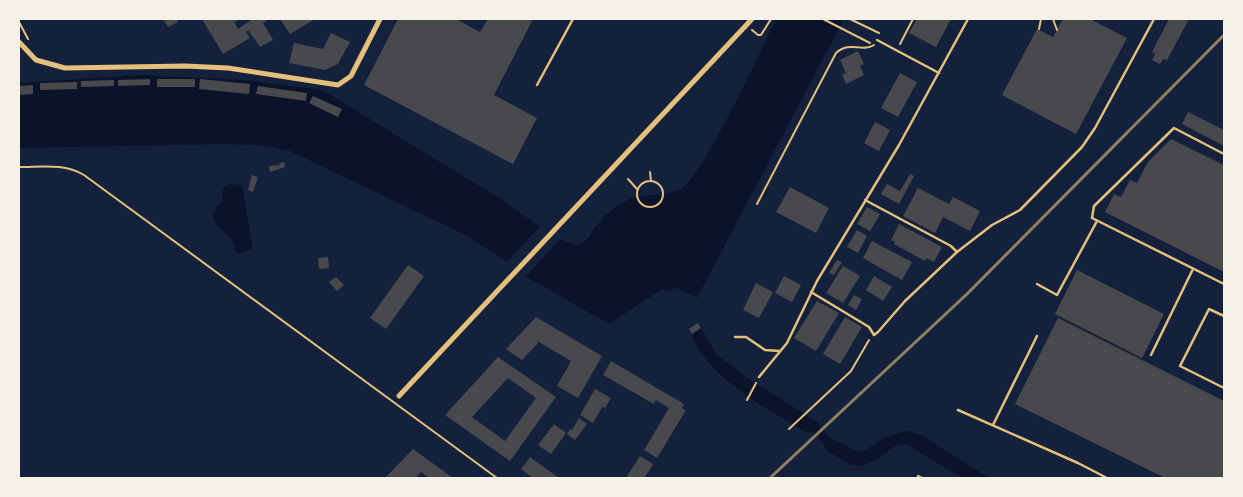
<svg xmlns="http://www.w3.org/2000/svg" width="1243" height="497" font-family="'DejaVu Sans',sans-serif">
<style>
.water{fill:#0b132b}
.pier{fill:#14213d}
.building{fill:#48494c;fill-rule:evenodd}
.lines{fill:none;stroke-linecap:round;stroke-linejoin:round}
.path{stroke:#e5c07b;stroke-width:2}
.service{stroke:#e5c07b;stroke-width:2.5}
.minor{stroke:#e5c07b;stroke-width:5}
.rail{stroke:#918062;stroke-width:3}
</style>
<rect width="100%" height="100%" fill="#14213d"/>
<!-- water -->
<path class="water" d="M776 19H844L697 298 675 287 669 291 662 289 609 324 525 276V273L465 235 290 151 260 145 223 144 19 148V83L141 75 245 80 322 90 501 199 536 224 560 239 577 245C589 242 591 231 598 224 604 216 612 209 621 204 641 190 663 199 682 188 703 176 762 48 776 19Z
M230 184 242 185 253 249 239 254 234 250 236 248C230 229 198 224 222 201 224 193 220 187 230 184Z
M701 328 717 355 746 377 817 422 830 438 855 450 865 451 880 440 898 433 909 431 921 435 989 478H962L906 444 895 446 878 459 861 466 850 465 826 450 824 444 812 431 805 432C767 409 707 377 691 334Z"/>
<!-- pier -->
<path class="pier" d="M542 224 562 237 524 278 522 274 505 264Z"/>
<!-- building -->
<path class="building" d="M163 19H176L178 22 168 27Z
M202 19H240L234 22 238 29 251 20 269 19 263 23 273 40 260 47 248 30 246 32 250 38 223 54Z
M280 19H315L290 34Z
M398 19H456L480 32 488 19H533L494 95 537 118 513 164 364 85Z
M917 19H951L936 47 909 33Z
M1063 19H1090L1127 38 1076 134 1002 95 1037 29 1053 37Z
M1169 19H1189L1167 60 1163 59 1160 64 1152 60 1155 54 1152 52Z
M331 33 350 42 338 64 325 70 289 63 294 43 323 49Z
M858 51 864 64 860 66 864 75 846 84 842 75 846 73 840 60Z
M900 73 917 82 898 117 881 108Z
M150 79V85L118 86V80Z
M157 79H195V87H157Z
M200 79 250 84 249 94 199 89Z
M114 80V86L81 87V81Z
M77 82V89L40 90V83Z
M33 85V94L19 95V86Z
M258 86 307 93 306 101 256 94Z
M313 96 342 109 338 117 309 103Z
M1188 112 1224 130V146L1182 124Z
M875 122 890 130 879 151 864 143Z
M1171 139 1224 165V272L1105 212 1114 194 1121 197 1130 180 1137 183 1148 162Z
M284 162 285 167 270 172 269 166 280 165 279 163Z
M910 174 914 176 899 204 881 194 887 184 900 191Z
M252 175 258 177 253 192 248 190Z
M790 187 829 208 816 233 776 212Z
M918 188 949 204 953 197 980 211 970 231 943 217 935 233 903 216Z
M867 207 880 214 870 231 857 224Z
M899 224 942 247 934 262 926 258 925 261 894 244 895 242 891 240Z
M857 230 867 236 858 253 847 247Z
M872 241 912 262 902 280 863 258Z
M328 257 329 268 319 269 318 258Z
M837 260 842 262 834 275 829 273Z
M408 265 424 276 386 329 370 318Z
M843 266 860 276 843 303 826 293Z
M1077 270 1164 314 1142 358 1055 314Z
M784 276 801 285 792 302 775 293Z
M874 276 892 287 883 301 866 290Z
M336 277 344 285 337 291 329 282Z
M756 283 773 292 759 318 743 310Z
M854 295 862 299 856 310 848 305Z
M817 301 839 313 816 351 794 338Z
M536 317 602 356 578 398 557 386 571 361 539 342 522 360 506 349Z
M845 317 862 327 840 364 823 354Z
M1058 318 1224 401V478H1165L1015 404Z
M698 323 701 328 692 334 689 329Z
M498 357 556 397 510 461 445 415ZM508 378 536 398 505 441 472 417Z
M611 361 684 404 682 408 686 410 657 458 644 450 669 408 656 400 654 404 603 375Z
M595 389 611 398 605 408 602 407 593 423 580 415Z
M579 418 587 424 575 440 567 434 570 429 572 430Z
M554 424 566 433 551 454 538 445Z
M413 449 453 478H430L421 472 415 478H385Z
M640 456 653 464 649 471 644 478H626Z
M530 457 541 465 559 478H533L521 469Z"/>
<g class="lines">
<!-- path -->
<path class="path" d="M823 19 870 43
M850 19 879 33
M1053 19 1057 30
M19 22 28 39
M1039 29 1041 19
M752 30 758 35H761L771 19
M900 44 913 19
M19 167C41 167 64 163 84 175L497 478
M650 172 651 181
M628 179 637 189
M637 194a13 13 0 1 1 26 0a13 13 0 1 1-26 0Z
M757 204 836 53C850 40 861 53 874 45
M747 400 756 383
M789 429 851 371 869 340"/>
<!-- service -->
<path class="service" d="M877 40 939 73
M537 85 573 19
M1224 154 1174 128 1094 206 1092 218 1224 284
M865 200 951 246 957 252
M1037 284 1057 295 1097 221
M811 292 869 327 874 335 878 332 905 301 957 252 992 225 1020 210 1082 147 1095 128 1154 19
M1224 316 1209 309 1180 366 1224 388
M735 337H746L765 350 780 351
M1151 355 1193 269
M759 377 787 343 817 281 899 145 968 19
M958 410 1078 463 1107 478
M993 425 1037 336
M918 476 922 478"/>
<!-- minor -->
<path class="minor" d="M19 42 36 60 65 68 185 66 228 68 338 85 351 76 380 19
M399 396 752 19"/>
<!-- rail -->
<path class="rail" d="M770 478 967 294 1224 35"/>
</g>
<!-- border -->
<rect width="1243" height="497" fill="none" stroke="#f6f1e7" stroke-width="40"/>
</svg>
